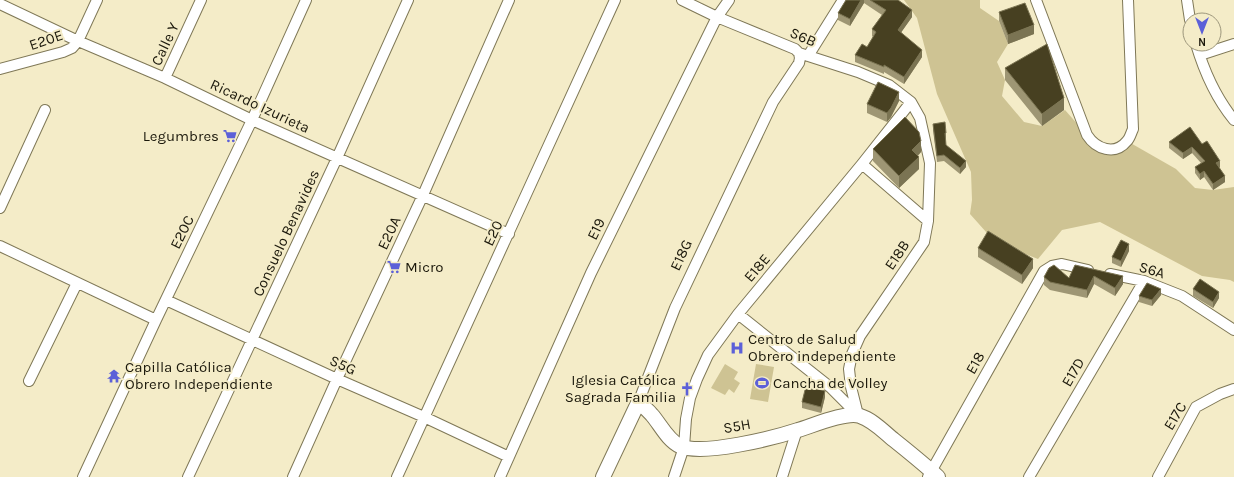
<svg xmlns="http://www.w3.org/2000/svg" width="1234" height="477" font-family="Karla,sans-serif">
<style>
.green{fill:#cec393}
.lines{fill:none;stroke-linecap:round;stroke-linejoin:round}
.street-casing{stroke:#7f7857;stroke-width:12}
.secondary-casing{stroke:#7f7857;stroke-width:16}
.street{stroke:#fff;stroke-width:10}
.secondary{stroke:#fff;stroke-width:14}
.wall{fill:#9e9674}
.shaded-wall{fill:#7b7453}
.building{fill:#474021;stroke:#7b7453}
.labels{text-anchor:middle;stroke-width:4;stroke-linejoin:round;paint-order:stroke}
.street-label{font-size:15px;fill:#1b180b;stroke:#f4ecc8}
.poi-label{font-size:15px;fill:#1b180b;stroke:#f4ecc8;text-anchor:start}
</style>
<rect width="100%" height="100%" fill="#f4ecc8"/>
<!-- green -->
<path class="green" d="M904 0H980V8L999 21 1008 44 997 62 1005 80 1002 96 1024 122 1042 126 1065 110 1087 135 1107 150 1127 141 1176 169 1195 188 1213 190 1234 187V282L1230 280 1202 276 1100 222 1062 230 1038 259 995 242 970 214 972 200 971 172 937 94 917 18Z
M725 364 738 372 734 379 740 383 734 393 729 389 725 395 711 388Z
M756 364 774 367 768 402 750 399Z"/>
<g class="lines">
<!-- street casing -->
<g class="street-casing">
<path id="street" d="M682 0 717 17 795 49 799 53 858 72 889 85 911 102 920 118 930 163 928 221 924 242 860 336 852 354 849 369 851 387 858 415
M1036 0 1087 135C1096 149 1115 156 1127 141 1130 138 1131 133 1133 129L1128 0
M1187 0 1190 20
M0 4 78 41 165 78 252 120 509 234
M1196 44C1204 71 1216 98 1234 120
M1200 55 1234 44
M808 56 843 0
M0 69 63 52 72 48 78 41 97 0
M165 78 201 0
M862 164 928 221
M0 208 45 110
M0 246 156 320
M1110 274 1144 281 1182 296 1234 330
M166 300 337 379 424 417 509 457
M738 314 830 387 858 415
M29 381 77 283
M638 403 675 308 773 102 799 63 800 58 799 53
M83 477 156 320 252 120 306 0
M188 477 337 158 408 0
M293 477 337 379 423 195 509 0
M397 477 615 0
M500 477 591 273 717 17 729 0
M674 477 684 447 686 419 690 398 697 379 708 355 738 314 862 164 911 102
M782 477 797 430
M928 477 1044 271 1052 266 1062 264 1088 270
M1029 477 1144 281
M1158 477 1196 407 1220 394 1234 389"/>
</g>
<!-- secondary casing -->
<g class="secondary-casing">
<path id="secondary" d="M603 477 638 403C643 406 648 410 652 415 660 424 668 441 680 446 702 456 774 438 798 430 812 426 846 411 860 416 873 420 884 432 894 440 909 452 924 464 938 477"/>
</g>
<!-- street -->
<use href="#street" class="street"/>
<!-- secondary -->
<use href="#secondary" class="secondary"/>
</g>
<!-- wall -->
<path class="wall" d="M846 0H898L912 17 901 32 922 57 904 84 884 72V74L855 62V55L867 47 873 37 872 36V29L882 15 864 3 850 26 838 20V13Z
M999 12 1034 34 1008 44 999 21Z
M1005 68 1064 110 1042 126 1005 80Z
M899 101 891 117 887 122 867 113V104Z
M933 124 946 133V145L966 167 960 174 944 161 937 162 933 130Z
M1169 142 1202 144 1220 167H1219L1225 182 1213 190 1204 177 1200 180 1195 173V167L1201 163 1192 153 1183 159 1169 148Z
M873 149 921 152 918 156 919 169 899 188 873 161Z
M978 248 1033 268 1022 284 978 257Z
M1129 251 1121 267 1112 263V257Z
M1075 265 1123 284 1115 296 1094 284 1087 298 1050 290 1044 285V277L1069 278Z
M1193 289 1219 298 1213 308 1193 296Z
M1161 295 1152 306 1139 302V296Z
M825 397 821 413 802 408V402Z"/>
<!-- shaded-wall -->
<path class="shaded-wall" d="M861 0H864V3L850 26V19Z
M912 10V17L898 37V30Z
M1034 25V34L1008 44V35Z
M922 50V57L904 84V77Z
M899 92V101L891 117 887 122V113Z
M1064 98V110L1042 126V114Z
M921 141V152L912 161V150Z
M1192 147V153L1183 159V153Z
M919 157V169L899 188V176Z
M966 161V167L960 174V168Z
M1220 161V167L1216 169V163Z
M1204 171V177L1200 180V174Z
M1225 176V182L1213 190V184Z
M1129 244V251L1121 267V261Z
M1033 259V268L1022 284V275Z
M1094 276V284L1087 298V290Z
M1123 276V284L1115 296V288Z
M1161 289V295L1152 306V300Z
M1219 292V298L1213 308V302Z
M825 391V397L821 413V407Z"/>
<!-- building -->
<path class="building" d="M846 0H861L850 19 838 13Z
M870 0H898L912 10 898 30 922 50 904 77 884 65V67L855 55 862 44 867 47 876 32 872 29 886 10Z
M1025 3 1034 25 1008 35 999 12Z
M1047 44 1064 98 1042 114 1005 68Z
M878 82 899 92 891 108 887 113 867 104Z
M905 117 919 132 921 141 912 150 919 157 899 176 873 149Z
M945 122 946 133H945L946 145 966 161 960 168 944 155 937 156 933 124Z
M1190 127 1202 144 1207 141 1220 161 1216 163 1225 176 1213 184 1204 171 1200 174 1195 167 1205 161 1192 147 1183 153 1169 142Z
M988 231 1033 259 1022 275 978 248Z
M1121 240 1129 244 1121 261 1112 257Z
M1054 265 1069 278 1075 265 1123 276 1115 288 1094 276 1087 290 1050 282 1044 277 1049 268Z
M1200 279 1219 292 1213 302 1193 289Z
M1147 283 1161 289 1152 300 1139 296Z
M806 386 825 391 821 407 802 402Z"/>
<!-- icons -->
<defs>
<g id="supermarket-bare" transform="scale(1.08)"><path d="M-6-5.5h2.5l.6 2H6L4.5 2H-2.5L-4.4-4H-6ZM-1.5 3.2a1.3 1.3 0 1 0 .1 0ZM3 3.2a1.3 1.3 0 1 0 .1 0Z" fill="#5c60d8" stroke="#f4ecc8" stroke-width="2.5" paint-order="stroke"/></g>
<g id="hospital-bare" transform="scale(1.08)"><path d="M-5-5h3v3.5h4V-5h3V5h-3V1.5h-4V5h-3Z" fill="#5c60d8" stroke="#f4ecc8" stroke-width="2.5" paint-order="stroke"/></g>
<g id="temple-bare" transform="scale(1.08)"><path d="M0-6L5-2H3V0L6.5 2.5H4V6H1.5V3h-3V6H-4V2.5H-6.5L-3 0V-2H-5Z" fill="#5c60d8" stroke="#f4ecc8" stroke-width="2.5" paint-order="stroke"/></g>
<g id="stadium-bare" transform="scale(1.08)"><path d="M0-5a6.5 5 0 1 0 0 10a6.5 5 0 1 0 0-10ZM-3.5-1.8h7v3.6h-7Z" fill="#5c60d8" stroke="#f4ecc8" stroke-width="2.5" paint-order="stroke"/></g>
<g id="church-bare" transform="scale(1.08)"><path d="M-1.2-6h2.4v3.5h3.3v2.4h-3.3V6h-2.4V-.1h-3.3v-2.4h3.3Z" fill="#5c60d8" stroke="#f4ecc8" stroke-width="2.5" paint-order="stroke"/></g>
</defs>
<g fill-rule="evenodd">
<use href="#supermarket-bare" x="230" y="136"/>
<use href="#supermarket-bare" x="394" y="267"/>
<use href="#hospital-bare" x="737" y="348"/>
<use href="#temple-bare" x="114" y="376"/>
<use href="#stadium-bare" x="762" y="383"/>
<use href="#church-bare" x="687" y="389"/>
</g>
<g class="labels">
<!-- street labels -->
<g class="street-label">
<text transform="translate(803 37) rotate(23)" y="5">S6B</text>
<text transform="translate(46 40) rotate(-19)" y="5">E20E</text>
<text transform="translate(165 44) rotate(-65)" y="5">Calle Y</text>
<text transform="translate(260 106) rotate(25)" y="5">Ricardo Izurieta</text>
<text transform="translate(596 229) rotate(-64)" y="5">E19</text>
<text transform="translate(182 232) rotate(-64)" y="5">E20C</text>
<text transform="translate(286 233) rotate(-65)" y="5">Consuelo Benavides</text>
<text transform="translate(389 233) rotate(-65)" y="5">E20A</text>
<text transform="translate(493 233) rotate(-65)" y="5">E20</text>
<text transform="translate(681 255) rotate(-65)" y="5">E18G</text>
<text transform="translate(897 255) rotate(-56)" y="5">E18B</text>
<text transform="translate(757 268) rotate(-50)" y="5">E18E</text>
<text transform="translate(1152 270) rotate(17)" y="5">S6A</text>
<text transform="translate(975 363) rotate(-61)" y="5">E18</text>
<text transform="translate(343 365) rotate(24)" y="5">S5G</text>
<text transform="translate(1073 372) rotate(-60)" y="5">E17D</text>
<text transform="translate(1175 416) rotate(-59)" y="5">E17C</text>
<text transform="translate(737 426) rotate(-10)" y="5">S5H</text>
</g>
<!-- poi labels -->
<g class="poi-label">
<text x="219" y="141" text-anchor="end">Legumbres</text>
<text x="405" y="272">Micro</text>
<text x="748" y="344">Centro de Salud<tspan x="748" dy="17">Obrero independiente</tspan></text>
<text x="125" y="372">Capilla Católica<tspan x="125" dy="17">Obrero Independiente</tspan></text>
<text x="676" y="385" text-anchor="end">Iglesia Católica<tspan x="676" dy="17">Sagrada Familia</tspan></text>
<text x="773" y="388">Cancha de Volley</text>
</g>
</g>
<!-- north arrow -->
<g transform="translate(1202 32) rotate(180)"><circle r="19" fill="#f4ecc8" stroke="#9d977c"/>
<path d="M0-3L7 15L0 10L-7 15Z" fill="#5c60d8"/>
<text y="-6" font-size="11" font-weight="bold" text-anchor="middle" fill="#1b180b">N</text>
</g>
</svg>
